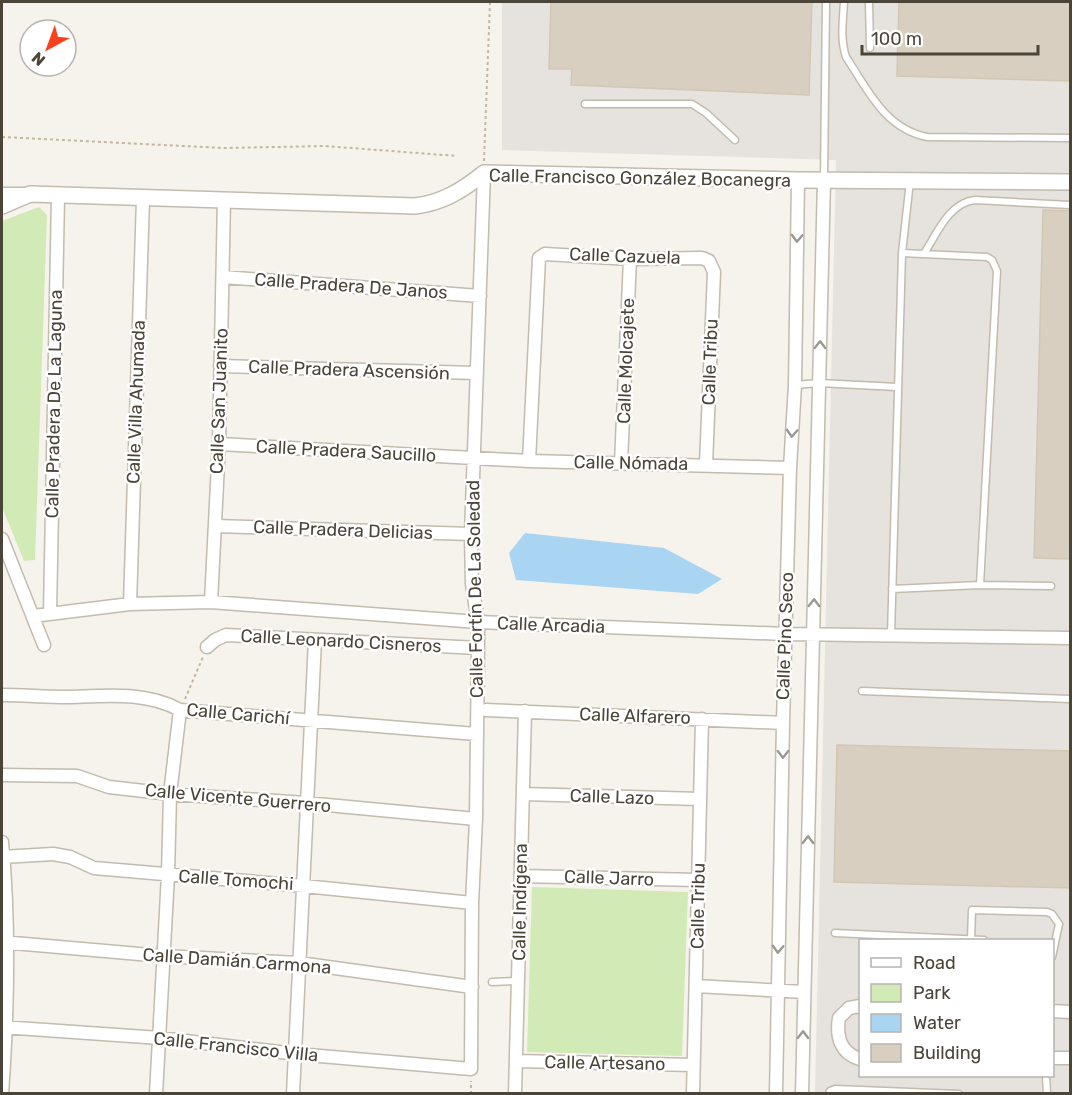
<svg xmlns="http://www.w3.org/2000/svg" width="1072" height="1095" font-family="Rubik,sans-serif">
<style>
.industrial{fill:#e6e2dd;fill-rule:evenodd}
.green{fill:#d2eab5}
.water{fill:#a9d4f2}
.building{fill:#d8cfc1;stroke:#d3c7b4;stroke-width:1.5}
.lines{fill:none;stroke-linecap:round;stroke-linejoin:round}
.service-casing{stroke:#c2bbae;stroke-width:9}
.minor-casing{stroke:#c2bbae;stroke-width:15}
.tertiary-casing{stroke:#c2bbae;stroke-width:18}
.path{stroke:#c4b79f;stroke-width:2;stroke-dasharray:3 3;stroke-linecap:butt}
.service{stroke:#fff;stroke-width:6}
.minor{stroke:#fff;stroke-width:12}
.tertiary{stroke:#fff;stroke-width:15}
.oneway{stroke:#9c9892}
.labels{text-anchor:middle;stroke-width:5;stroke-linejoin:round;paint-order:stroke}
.street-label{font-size:18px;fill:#4b4439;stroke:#fff}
</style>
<rect width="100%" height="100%" fill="#f6f3ec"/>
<!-- industrial -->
<path class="industrial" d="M502 2H1070V1093H815L836 160 502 150ZM860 940H1052V1076H860Z"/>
<!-- green -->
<path class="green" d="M39 207 47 215 35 560 24 561 2 507V221Z
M532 887 688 892 682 1056 527 1052Z"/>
<!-- water -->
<path class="water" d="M525 533 664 548 722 579 698 594 516 580 509 553Z"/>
<!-- building -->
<path class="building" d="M551 2H812L809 95 571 85 572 69H549Z
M899 2H1071V81L897 76Z
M1043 210 1071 211V559L1034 558Z
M837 745 1071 751V888L834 882Z"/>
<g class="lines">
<!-- service casing -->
<g class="service-casing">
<path id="service" d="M844 2C843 20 840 39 846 57 868 90 885 129 927 137L1070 138
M869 2 870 48
M585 104H692L706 113 735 140
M824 179 826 2
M925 252C937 233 950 202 975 200L1070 205
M795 385 819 383 897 387
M980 585 1051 586
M892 589 980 585 997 271 992 260 987 257 902 253
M891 635 902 253 910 181
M862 691 1070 699
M835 933 984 940
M971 940 972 910 1047 912 1052 914 1059 924 1052 957
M492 982 517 981
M1046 1076 1047 1094
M829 1094 830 1091 835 1089 959 1094"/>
</g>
<!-- minor casing -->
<g class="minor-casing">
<path id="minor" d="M2 194H24
M223 277 480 296
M220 366 477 373
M219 444 529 461 790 468
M529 461 539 258 545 254 630 259 702 258 709 261 714 272 706 464
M621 463 630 259
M215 526 471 534
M2 539 44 645
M211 602 219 444 224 200
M130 604 143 199
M50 613 58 196
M33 616 130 604 211 602 478 622 786 634 1070 638
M207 647 215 640 226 635 478 648
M2 695C23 695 45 697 67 697 105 696 145 691 180 710L476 734
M486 710 783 723
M2 775 77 776 109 787 170 794 306 803 476 819
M523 794 700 799
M2 842C10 926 8 1009 2 1094
M2 857 53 854 70 857 94 868 304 886 472 903
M521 876 698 880
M2 942 162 956 299 963 472 987
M696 986 804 992
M860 1006 849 1008 839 1018C836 1036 840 1053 860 1059
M1052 1011 1070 1012
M2 1027 160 1038 297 1054 471 1069 472 903 476 819 478 648V622L472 584 471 534 484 173
M1052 1058H1070
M516 1061 693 1065
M156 1094 168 875 170 794 180 710
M293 1094 315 640
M515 1094 525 711
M693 1094 702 719
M776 1094 783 723 790 468 795 385 798 180
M802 1094 824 180"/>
</g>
<!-- tertiary casing -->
<g class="tertiary-casing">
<path id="tertiary" d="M2 206 30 194 415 206C442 203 463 190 484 173L798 180 1070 182"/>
</g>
<!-- path -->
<path class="path" d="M2 137 224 148 325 146 457 156
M484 161 490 2
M185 699 203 657
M471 1094V1081"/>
<!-- service -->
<use href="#service" class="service"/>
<!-- minor -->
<use href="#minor" class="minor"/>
<!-- tertiary -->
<use href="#tertiary" class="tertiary"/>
</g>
<!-- one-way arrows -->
<defs><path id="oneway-chevron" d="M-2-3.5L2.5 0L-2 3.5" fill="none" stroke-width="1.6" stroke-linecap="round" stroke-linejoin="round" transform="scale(1.5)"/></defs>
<g class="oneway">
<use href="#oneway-chevron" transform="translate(797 238) rotate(92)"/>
<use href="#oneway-chevron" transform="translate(820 345) rotate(-89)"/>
<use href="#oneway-chevron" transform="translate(792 433) rotate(93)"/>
<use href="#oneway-chevron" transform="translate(814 603) rotate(-89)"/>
<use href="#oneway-chevron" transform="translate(783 754) rotate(90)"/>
<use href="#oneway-chevron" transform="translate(808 840) rotate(-89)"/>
<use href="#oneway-chevron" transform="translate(778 949) rotate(92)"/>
<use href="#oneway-chevron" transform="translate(803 1035) rotate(-89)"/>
</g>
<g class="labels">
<!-- street labels -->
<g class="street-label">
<text transform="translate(640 178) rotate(1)" y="6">Calle Francisco González Bocanegra</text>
<text transform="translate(625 256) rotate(2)" y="6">Calle Cazuela</text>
<text transform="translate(351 286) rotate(4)" y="6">Calle Pradera De Janos</text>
<text transform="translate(626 361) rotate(-88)" y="6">Calle Molcajete</text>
<text transform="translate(710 362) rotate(-88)" y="6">Calle Tribu</text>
<text transform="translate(349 370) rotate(2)" y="6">Calle Pradera Ascensión</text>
<text transform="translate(219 401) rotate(-88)" y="6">Calle San Juanito</text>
<text transform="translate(136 402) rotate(-88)" y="6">Calle Villa Ahumada</text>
<text transform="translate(54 404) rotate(-89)" y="6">Calle Pradera De La Laguna</text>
<text transform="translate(346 451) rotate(3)" y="6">Calle Pradera Saucillo</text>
<text transform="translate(631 463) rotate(1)" y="6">Calle Nómada</text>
<text transform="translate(343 530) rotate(2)" y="6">Calle Pradera Delicias</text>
<text transform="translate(475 589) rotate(-91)" y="6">Calle Fortín De La Soledad</text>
<text transform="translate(551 625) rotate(2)" y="6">Calle Arcadia</text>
<text transform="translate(785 636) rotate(-88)" y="6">Calle Pino Seco</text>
<text transform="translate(341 641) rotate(3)" y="6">Calle Leonardo Cisneros</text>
<text transform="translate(238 714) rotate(5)" y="6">Calle Carichí</text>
<text transform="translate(635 716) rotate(2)" y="6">Calle Alfarero</text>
<text transform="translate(612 797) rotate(2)" y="6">Calle Lazo</text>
<text transform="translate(238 798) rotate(5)" y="6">Calle Vicente Guerrero</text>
<text transform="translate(609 878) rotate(2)" y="6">Calle Jarro</text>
<text transform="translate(236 880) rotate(4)" y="6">Calle Tomochi</text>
<text transform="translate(520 902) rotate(-89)" y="6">Calle Indígena</text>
<text transform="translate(698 906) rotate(-89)" y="6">Calle Tribu</text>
<text transform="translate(237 961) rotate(4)" y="6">Calle Damián Carmona</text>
<text transform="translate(236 1047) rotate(6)" y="6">Calle Francisco Villa</text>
<text transform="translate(605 1063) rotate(1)" y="6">Calle Artesano</text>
</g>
</g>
<!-- border -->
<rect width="1072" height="1095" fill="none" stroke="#4b4439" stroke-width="6"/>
<!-- legend -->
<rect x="859" y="939" width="195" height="138" fill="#ffffff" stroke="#b7b4b0" stroke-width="1.5"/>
<rect x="871" y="958" width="30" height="9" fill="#ffffff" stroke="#b7b4b0" stroke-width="1.5"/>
<text x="913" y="969" font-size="18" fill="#4b4439">Road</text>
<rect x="871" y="984" width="30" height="18" fill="#d2eab5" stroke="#b7b4b0" stroke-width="1.5"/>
<text x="913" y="999" font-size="18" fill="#4b4439">Park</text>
<rect x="871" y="1014" width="30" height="18" fill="#a9d4f2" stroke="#b7b4b0" stroke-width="1.5"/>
<text x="913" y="1029" font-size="18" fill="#4b4439">Water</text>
<rect x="871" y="1044" width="30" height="18" fill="#d8cfc1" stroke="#b7b4b0" stroke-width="1.5"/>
<text x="913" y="1059" font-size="18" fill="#4b4439">Building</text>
<!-- north arrow -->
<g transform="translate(48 48) rotate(221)"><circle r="28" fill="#ffffff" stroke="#b7b4b0" stroke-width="1.5"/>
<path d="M0-4.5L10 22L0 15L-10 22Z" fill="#fc3f1d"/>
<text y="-9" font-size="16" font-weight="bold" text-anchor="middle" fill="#4b4439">N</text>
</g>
<!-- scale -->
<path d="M862 45v9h176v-9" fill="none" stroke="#4b4439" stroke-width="3"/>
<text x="871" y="45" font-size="18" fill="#4b4439" stroke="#ffffff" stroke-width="4.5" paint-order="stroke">100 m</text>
</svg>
